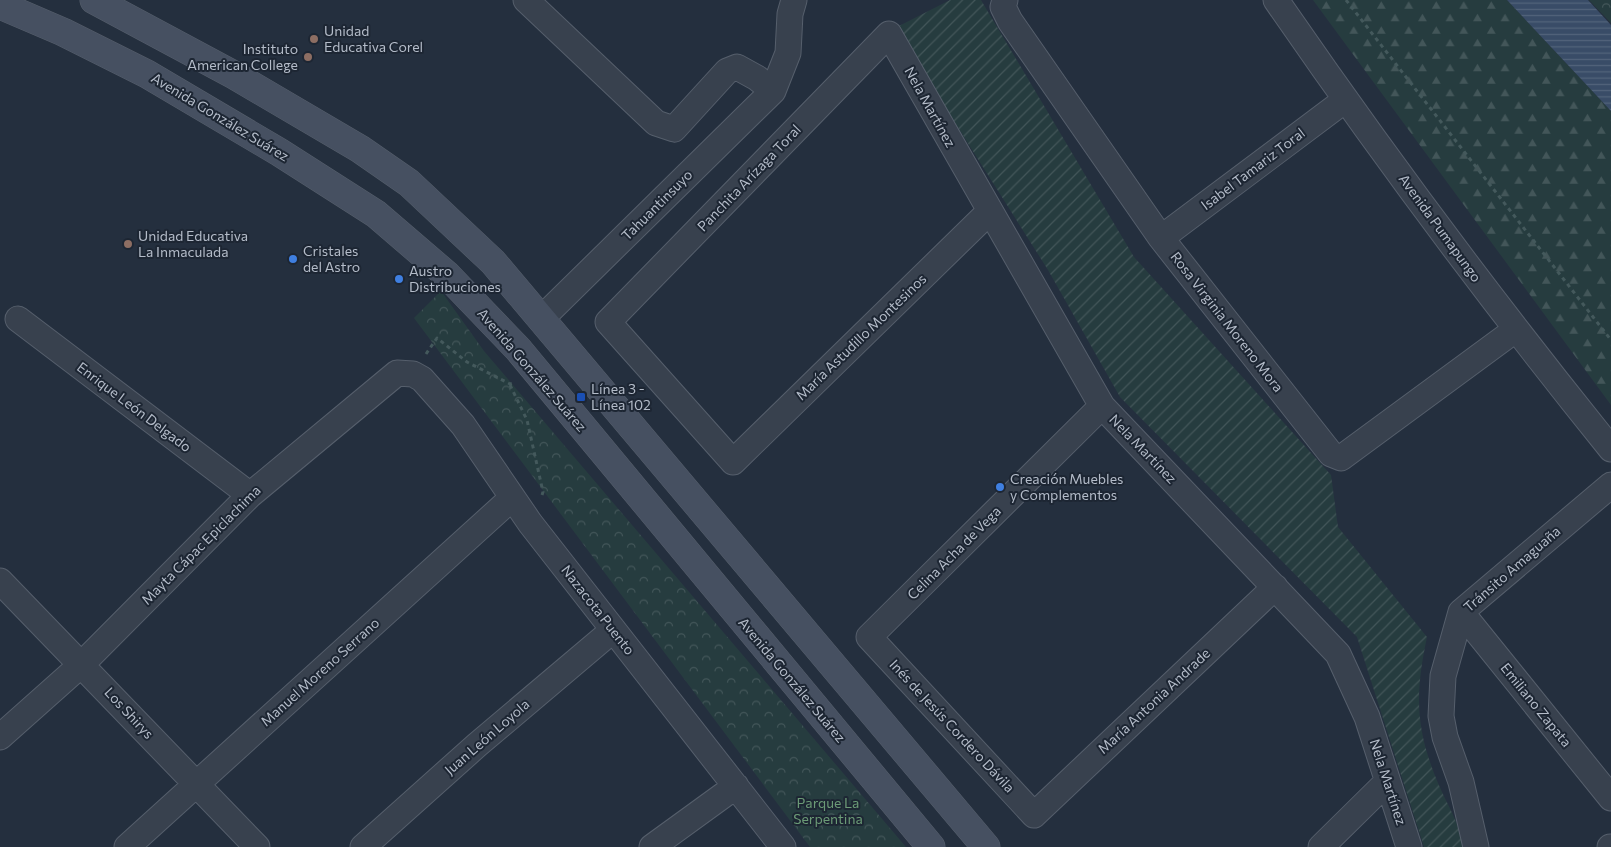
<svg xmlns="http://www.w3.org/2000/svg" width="1611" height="847" font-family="Commissioner,sans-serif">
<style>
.forest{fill:url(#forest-firs)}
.park{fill:url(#park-crowns)}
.garden{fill:url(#garden-furrows)}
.water{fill:url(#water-rules)}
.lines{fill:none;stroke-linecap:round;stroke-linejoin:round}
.minor-casing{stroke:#565f6c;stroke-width:27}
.secondary-casing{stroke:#565f6c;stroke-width:29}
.path{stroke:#44595c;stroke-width:3;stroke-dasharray:4 4;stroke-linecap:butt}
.minor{stroke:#38414e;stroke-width:25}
.secondary{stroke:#465061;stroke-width:28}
.education-dot{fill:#8d6e63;stroke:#1d2633;stroke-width:2}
.shop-dot{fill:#3f7fe0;stroke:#1d2633;stroke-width:2}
.transit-dot{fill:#1a4fb4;stroke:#1d2633;stroke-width:2}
.labels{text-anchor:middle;stroke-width:4;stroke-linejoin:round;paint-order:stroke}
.poi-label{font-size:14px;fill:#b4bcc9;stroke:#1d2633;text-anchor:start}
.street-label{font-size:14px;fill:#b4bcc9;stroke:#1d2633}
.park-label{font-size:14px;fill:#6b9a76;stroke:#1d2633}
</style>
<defs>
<pattern id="forest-firs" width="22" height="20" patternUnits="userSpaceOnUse" patternTransform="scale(1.25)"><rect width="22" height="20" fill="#263c3f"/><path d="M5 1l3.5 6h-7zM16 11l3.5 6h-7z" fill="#435659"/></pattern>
<pattern id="park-crowns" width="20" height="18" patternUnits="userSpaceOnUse" patternTransform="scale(1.25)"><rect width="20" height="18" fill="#263c3f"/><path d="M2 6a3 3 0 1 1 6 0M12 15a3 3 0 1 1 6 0" fill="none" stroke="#435659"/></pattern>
<pattern id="garden-furrows" width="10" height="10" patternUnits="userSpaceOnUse" patternTransform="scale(1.25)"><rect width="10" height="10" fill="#263c3f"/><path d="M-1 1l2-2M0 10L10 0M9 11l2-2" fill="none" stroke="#435659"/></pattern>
<pattern id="water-rules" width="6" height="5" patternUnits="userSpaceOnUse" patternTransform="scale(1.25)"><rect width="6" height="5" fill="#394c67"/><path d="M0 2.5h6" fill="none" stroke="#53647b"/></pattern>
</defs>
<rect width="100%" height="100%" fill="#242f3e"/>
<!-- forest -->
<path class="forest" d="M1313 0H1507L1611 111V405Z"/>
<!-- park -->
<path class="park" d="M1589 0H1611V23Z
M441 291 484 351 906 847H810L414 318Z"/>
<!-- garden -->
<path class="garden" d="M950 0H981L1134 257 1331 475 1338 527 1427 637C1415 694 1415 728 1438 783 1447 805 1460 823 1463 847H1424L1357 637 1120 397 1048 270 895 28Z"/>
<!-- water -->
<path class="water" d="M1507 0H1588L1611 25V111Z"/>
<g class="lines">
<!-- minor casing -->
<g class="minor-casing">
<path id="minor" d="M526 0 656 123 674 129 727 71 737 67 757 78 773 91
M1005 0 1003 7 1010 21 1161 238 1331 454 1341 458 1515 330
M1276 0C1382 154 1494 304 1611 449
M989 212 733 462 608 322 889 34 1102 406 1338 654 1367 717 1409 847
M1161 238 1345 100
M18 319 250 495
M541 319 773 91 788 53 790 14 794 0
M1102 406 869 637 1034 815 1275 587
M0 581 257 847
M1461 612 1611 798
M0 737 82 664 250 495 397 373 413 374 422 379 463 425 530 523 783 847
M127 847 512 498
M363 847 477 745 613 630
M652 847 736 786
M1321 847 1387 782
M1476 847 1461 782 1445 737 1441 716 1443 676 1461 612 1611 485
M1610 847H1611"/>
</g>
<!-- secondary casing -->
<g class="secondary-casing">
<path id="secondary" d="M94 0 234 75 360 149 409 183 493 262 986 847
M0 5 63 32 147 74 279 152 376 214 447 275 518 349 931 847"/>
</g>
<!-- path -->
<path class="path" d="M1346 0 1611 340
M426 354 437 338 467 362 510 384 514 383
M510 385 527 420 543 492 542 495"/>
<!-- minor -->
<use href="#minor" class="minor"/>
<!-- secondary -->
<use href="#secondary" class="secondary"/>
</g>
<!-- markers -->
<g class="education-dot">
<circle cx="314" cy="39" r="5"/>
<circle cx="308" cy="57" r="5"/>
<circle cx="128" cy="244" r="5"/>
</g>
<g class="shop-dot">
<circle cx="293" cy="259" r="5"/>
<circle cx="399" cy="279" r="5"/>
<circle cx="1000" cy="487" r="5"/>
</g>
<rect class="transit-dot" x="576" y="392" width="10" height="10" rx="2.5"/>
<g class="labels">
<!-- poi labels -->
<g class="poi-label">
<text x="324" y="36">Unidad<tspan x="324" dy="16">Educativa Corel</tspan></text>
<text x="298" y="54" text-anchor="end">Instituto<tspan x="298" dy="16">American College</tspan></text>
<text x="138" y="241">Unidad Educativa<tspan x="138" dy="16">La Inmaculada</tspan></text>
<text x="303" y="256">Cristales<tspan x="303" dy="16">del Astro</tspan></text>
<text x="409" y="276">Austro<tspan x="409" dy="16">Distribuciones</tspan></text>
<text x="591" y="394">Línea 3 -<tspan x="591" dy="16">Línea 102</tspan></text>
<text x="1010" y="484">Creación Muebles<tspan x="1010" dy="16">y Complementos</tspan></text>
</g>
<!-- street labels -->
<g class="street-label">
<text transform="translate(930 107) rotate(61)" y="5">Nela Martínez</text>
<text transform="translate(220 117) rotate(31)" y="5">Avenida González Suárez</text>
<text transform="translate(1253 169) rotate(-37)" y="5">Isabel Tamariz Toral</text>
<text transform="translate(749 178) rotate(-46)" y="5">Panchita Arízaga Toral</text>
<text transform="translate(657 205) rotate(-45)" y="5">Tahuantinsuyo</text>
<text transform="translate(1440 228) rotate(54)" y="5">Avenida Pumapungo</text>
<text transform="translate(1227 322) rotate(52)" y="5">Rosa Virginia Moreno Mora</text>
<text transform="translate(861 337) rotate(-44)" y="5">María Astudillo Montesinos</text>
<text transform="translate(532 370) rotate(49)" y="5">Avenida González Suárez</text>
<text transform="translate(134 407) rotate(37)" y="5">Enrique León Delgado</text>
<text transform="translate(1143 449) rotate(46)" y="5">Nela Martínez</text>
<text transform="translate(201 545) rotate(-45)" y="5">Mayta Cápac Epiclachima</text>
<text transform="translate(954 553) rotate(-45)" y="5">Celina Acha de Vega</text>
<text transform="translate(1512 569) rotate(-41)" y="5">Tránsito Amaguaña</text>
<text transform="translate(598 610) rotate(52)" y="5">Nazacota Puento</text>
<text transform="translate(320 672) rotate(-42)" y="5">Manuel Moreno Serrano</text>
<text transform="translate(792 680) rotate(50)" y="5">Avenida González Suárez</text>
<text transform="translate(1154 701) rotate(-43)" y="5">María Antonia Andrade</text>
<text transform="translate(1536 705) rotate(51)" y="5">Emiliano Zapata</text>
<text transform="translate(129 713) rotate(47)" y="5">Los Shirys</text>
<text transform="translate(952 726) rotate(47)" y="5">Inés de Jesús Cordero Dávila</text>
<text transform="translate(487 737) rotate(-41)" y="5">Juan León Loyola</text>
<text transform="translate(1388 782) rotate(72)" y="5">Nela Martínez</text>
</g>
<!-- park labels -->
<g class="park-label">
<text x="828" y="808">Parque La<tspan x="828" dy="16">Serpentina</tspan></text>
</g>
</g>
</svg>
